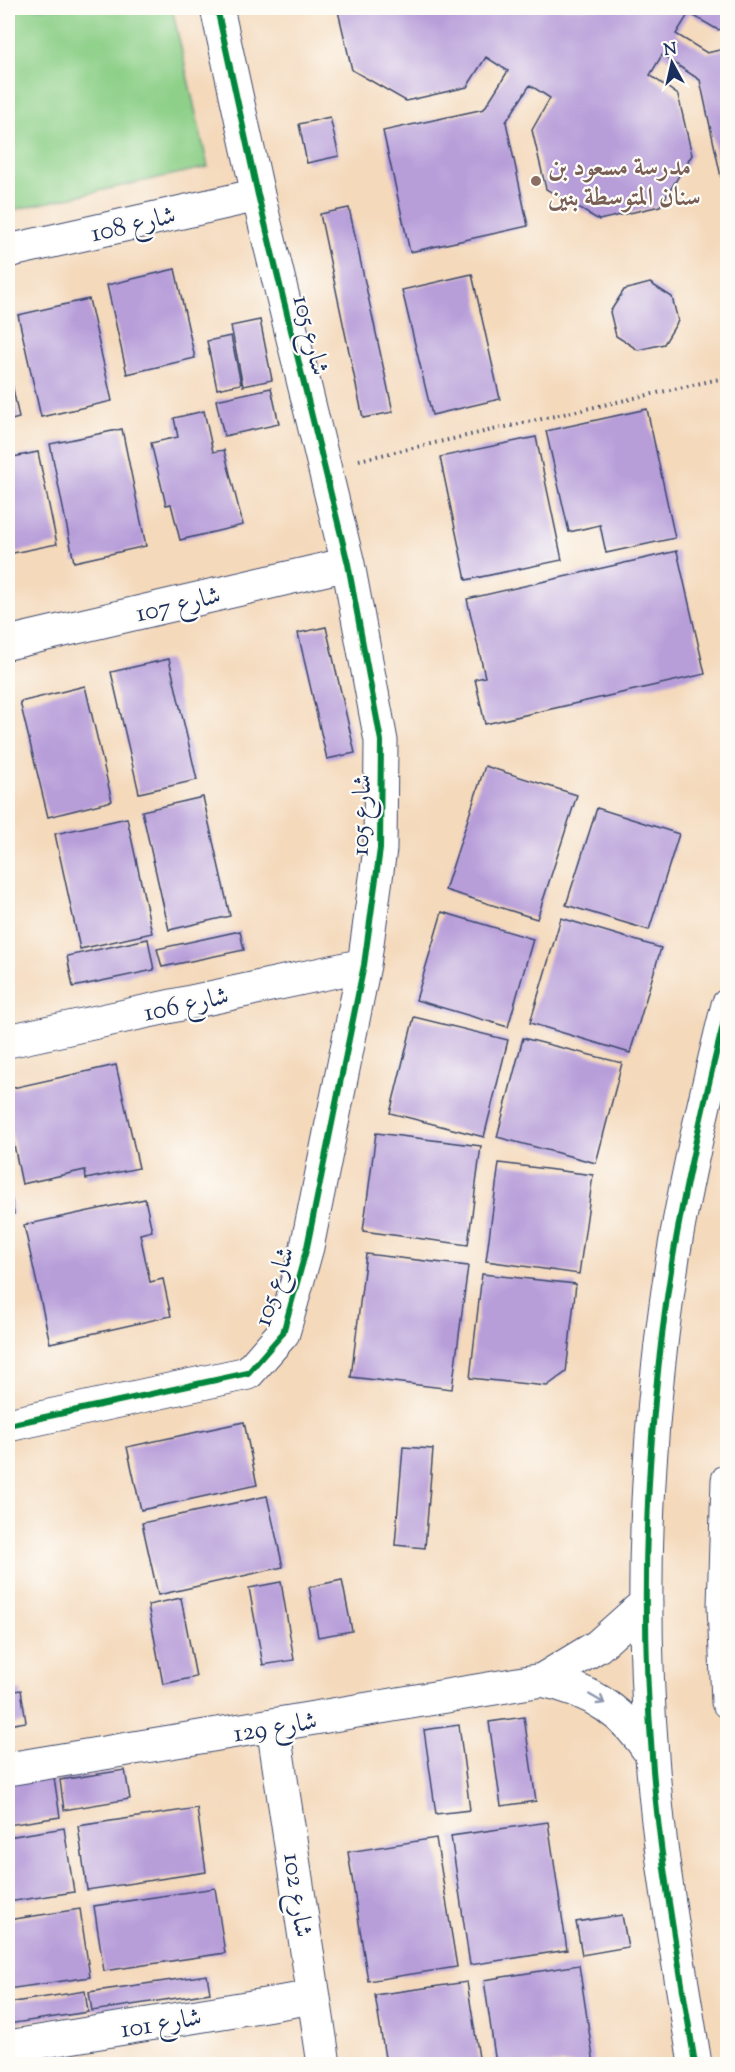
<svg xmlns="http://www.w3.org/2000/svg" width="735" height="2072" font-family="'Sorts Mill Goudy',Amiri,serif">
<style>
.green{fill:#8ed089;stroke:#548074;stroke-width:1.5}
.building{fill:#b79ed9}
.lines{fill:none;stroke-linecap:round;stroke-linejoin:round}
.minor-casing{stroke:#3c486c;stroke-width:35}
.path{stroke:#3c486c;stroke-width:4;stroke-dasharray:1.5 4.5;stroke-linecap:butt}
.minor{stroke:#fff;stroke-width:33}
.cycleway-casing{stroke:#fdfcf7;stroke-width:10}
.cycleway{stroke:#00873e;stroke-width:6}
.oneway{stroke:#8d97ae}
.education-dot{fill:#8d6e63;stroke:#fdfcf7;stroke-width:2}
.labels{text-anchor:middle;stroke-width:4.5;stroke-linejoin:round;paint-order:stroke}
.education-label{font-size:26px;font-weight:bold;fill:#785e54;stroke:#fdfcf7;text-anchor:start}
.street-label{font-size:26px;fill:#1b2f5e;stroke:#fdfcf7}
</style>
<rect width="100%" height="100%" fill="#fdfcf7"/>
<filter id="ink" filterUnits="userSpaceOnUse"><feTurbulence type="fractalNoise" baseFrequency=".0167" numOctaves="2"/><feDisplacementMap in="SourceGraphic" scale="12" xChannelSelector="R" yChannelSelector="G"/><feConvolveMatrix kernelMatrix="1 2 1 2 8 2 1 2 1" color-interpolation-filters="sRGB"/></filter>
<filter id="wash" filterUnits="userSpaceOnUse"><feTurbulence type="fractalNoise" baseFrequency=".008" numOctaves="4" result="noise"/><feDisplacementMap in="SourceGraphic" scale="24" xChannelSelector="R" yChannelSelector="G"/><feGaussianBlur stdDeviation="1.35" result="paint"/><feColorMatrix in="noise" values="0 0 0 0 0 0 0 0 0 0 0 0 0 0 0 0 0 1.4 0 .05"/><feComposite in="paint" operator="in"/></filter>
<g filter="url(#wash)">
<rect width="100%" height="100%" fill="#f4d9bb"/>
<!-- green -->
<path class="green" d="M8 8H172L208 167 8 211Z"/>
<g id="blocks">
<!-- building -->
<path class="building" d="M340 8H728V27L718 30 689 13 676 34 707 53 728 48V176L721 177 700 80 662 55 650 75 678 95 692 155 660 206 599 220 546 189 532 130 550 98 530 85 506 122 528 226 410 252 383 131 484 109 508 71 486 57 467 87 406 101 352 70 338 11Z
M330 117 339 156 307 163 299 124Z
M349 208 393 412 363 418 320 214Z
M175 269 195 358 127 374 107 285Z
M472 274 500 399 432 415 402 290Z
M650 283 672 297 678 321 664 344 638 350 616 336 610 312 624 290Z
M89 299 112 401 41 417 18 315Z
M260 320 272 380 243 386 231 326Z
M231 336 241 384 217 389 207 341Z
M9 369 19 418 8 421V369Z
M271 388 279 424 224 436 216 400Z
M647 409 675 538 606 553 600 525 569 532 546 431Z
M204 411 213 452 224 450 243 525 180 540 171 504 166 505 151 443 178 437 174 418Z
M122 429 146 546 74 562 50 444Z
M536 437 562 560 466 580 440 457Z
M38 452 57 544 8 554V458Z
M677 551 705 674 485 724 475 679 485 677 467 599Z
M326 627 355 753 327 759 298 633Z
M169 659 197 780 139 793 111 672Z
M85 686 112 801 48 817 20 702Z
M485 766 577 795 537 919 445 890Z
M203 797 230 916 169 930 142 811Z
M597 808 679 834 649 930 566 905Z
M127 818 152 933 80 949 55 834Z
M442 912 533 939 508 1027 416 1000Z
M561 918 661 948 630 1053 530 1023Z
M240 931 244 950 162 967 157 949Z
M148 939 154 970 73 987 67 956Z
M414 1017 508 1040 484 1137 390 1113Z
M523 1038 622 1063 596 1163 497 1137Z
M116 1065 139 1168 86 1179 85 1170 22 1184 8 1116V1089Z
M376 1133 481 1146 468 1245 363 1231Z
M499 1163 593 1175 579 1274 486 1261Z
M9 1186 14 1214 8 1215V1186Z
M145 1199 152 1231 140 1234 150 1282 163 1279 171 1316 50 1343 24 1225Z
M366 1254 468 1266 452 1389 351 1377Z
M482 1274 576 1284 566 1372 547 1386 470 1378Z
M244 1422 257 1485 141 1510 127 1447Z
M403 1447 433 1449 425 1548 395 1545Z
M267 1496 283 1567 158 1595 142 1523Z
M342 1580 352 1631 318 1637 309 1587Z
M281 1582 294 1660 263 1665 249 1588Z
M181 1598 196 1677 163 1684 148 1605Z
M21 1690 26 1722 8 1725V1692Z
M524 1717 536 1801 501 1806 489 1722Z
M459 1725 470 1810 436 1814 424 1730Z
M125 1770 130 1799 64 1810 60 1780Z
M53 1771 60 1817 8 1825V1778Z
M197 1808 206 1872 87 1890 78 1826Z
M548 1822 567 1950 470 1965 451 1836Z
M64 1828 74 1892 8 1902V1837Z
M436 1838 457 1967 368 1981 348 1852Z
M215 1888 225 1953 104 1971 94 1906Z
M80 1909 90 1977 8 1989V1920Z
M622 1915 628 1947 582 1955 576 1922Z
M579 1965 594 2064H496L484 1980Z
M207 1975 210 1993 92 2011 89 1992Z
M467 1982 480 2064H386L375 1995Z
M85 1991 88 2012 8 2024V2003Z"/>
</g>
</g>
<g filter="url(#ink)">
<use href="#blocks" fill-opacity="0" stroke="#3c486c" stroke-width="1.5"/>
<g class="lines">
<!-- minor casing -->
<g class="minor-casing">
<path id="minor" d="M8 251 258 195
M8 643 348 564
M8 1041 364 965
M8 1425 248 1373 283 1333 307 1247 364 965 380 849 381 741 348 564 258 195 217 8
M728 1480 724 1605 728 1702
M542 1680C592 1690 625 1713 652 1755
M273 1726 324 2064
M8 1769 542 1680 598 1646 646 1603
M8 2047 314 1997
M695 2064C679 1962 659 1859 652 1756 639 1590 647 1422 673 1257 687 1173 707 1089 728 1005"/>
</g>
<!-- path -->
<path class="path" d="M359 460 728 377"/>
<!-- minor -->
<use href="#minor" class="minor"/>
<!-- cycleway casing -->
<g class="cycleway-casing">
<path id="cycleway" d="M8 1425 248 1373 283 1333 307 1247 364 965 380 849 381 741 348 564 258 195 217 8
M695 2064C679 1962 659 1859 652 1756 639 1590 647 1422 673 1257 687 1173 707 1089 728 1005"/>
</g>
<!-- cycleway -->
<use href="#cycleway" class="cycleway"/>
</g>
<!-- one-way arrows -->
<defs><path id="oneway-shaft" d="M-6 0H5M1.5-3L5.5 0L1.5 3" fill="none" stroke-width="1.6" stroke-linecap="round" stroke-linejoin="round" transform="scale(1.5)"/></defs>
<use class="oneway" href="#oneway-shaft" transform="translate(597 1699) rotate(30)"/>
</g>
<!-- markers -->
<circle class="education-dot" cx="536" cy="181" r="6"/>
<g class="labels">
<!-- education labels -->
<g class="education-label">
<text x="548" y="175">مدرسة مسعود بن<tspan x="548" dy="30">سنان المتوسطة بنين</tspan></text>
</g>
<!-- street labels -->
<g class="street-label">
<text transform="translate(133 223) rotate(-13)" y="9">شارع 108</text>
<text transform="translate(312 335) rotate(76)" y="9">شارع 105</text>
<text transform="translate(178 603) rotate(-13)" y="9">شارع 107</text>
<text transform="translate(360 815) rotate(-88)" y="9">شارع 105</text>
<text transform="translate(186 1003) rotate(-12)" y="9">شارع 106</text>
<text transform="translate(273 1286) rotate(-72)" y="9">شارع 105</text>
<text transform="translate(275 1726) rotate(-9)" y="9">شارع 129</text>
<text transform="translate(299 1895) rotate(82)" y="9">شارع 102</text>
<text transform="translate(161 2022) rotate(-9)" y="9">شارع 101</text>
</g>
</g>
<!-- margin -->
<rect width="735" height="2072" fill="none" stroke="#fdfcf7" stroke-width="30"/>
<!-- north arrow -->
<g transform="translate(672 63) rotate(352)" stroke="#fdfcf7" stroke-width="4.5" paint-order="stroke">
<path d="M0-4.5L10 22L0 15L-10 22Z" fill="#1b2f5e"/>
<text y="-9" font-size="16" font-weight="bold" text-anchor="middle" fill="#1b2f5e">N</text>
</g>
</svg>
